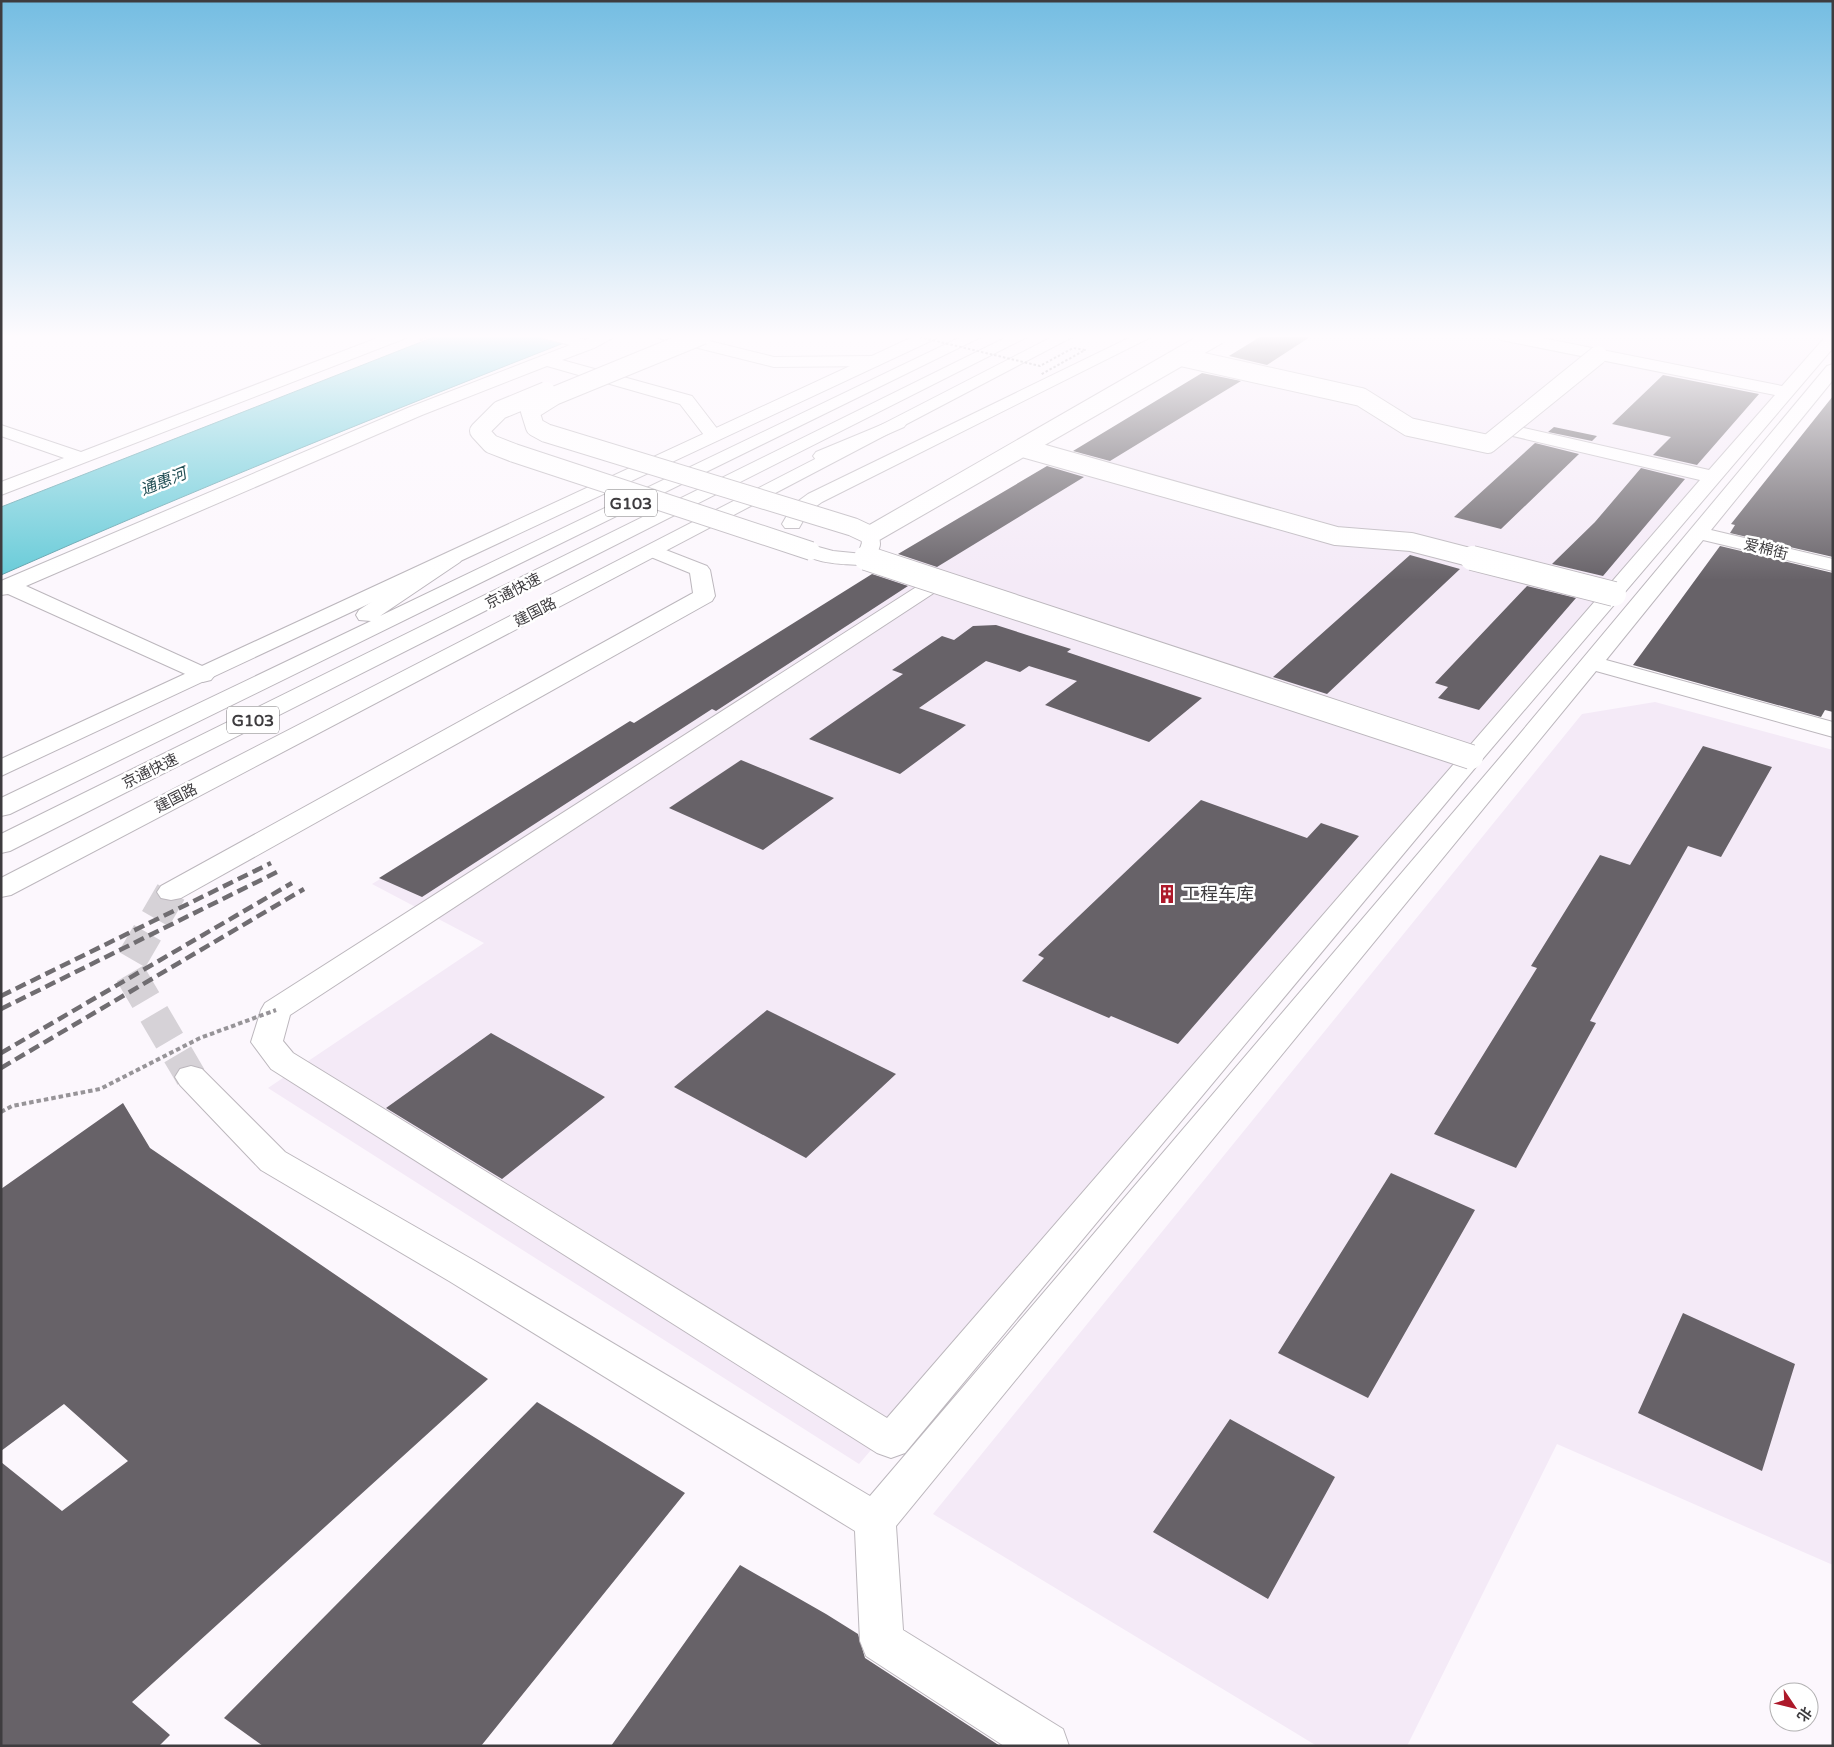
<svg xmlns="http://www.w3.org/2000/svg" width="1834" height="1747" font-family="'Varela Round','Noto Sans SC',sans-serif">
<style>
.built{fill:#f4eaf7}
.water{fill:#67cbd8;stroke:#5ba0aa}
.building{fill:#676268}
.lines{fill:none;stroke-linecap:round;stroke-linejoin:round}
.minor-tunnel{stroke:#d6d2d7;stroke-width:31;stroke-dasharray:31 16;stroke-linecap:butt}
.minor-casing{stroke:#bcb7bd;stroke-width:2}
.major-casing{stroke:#bcb7bd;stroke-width:2}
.highway-casing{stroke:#bcb7bd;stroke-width:2}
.path{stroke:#979498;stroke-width:2;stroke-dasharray:2.5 2;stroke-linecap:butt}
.minor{fill:#fff;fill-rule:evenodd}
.major{fill:#fff;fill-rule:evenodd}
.highway{fill:#fff;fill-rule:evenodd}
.rail{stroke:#706d71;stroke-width:4.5;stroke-dasharray:11 5.5;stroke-linecap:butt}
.minor-bridge-far1-casing{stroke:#bcb7bd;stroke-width:20;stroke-linecap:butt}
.minor-bridge-casing{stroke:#bcb7bd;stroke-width:26;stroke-linecap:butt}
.path-bridge-far1{stroke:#979498;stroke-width:2;stroke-dasharray:2.5 2;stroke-linecap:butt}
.path-bridge{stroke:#979498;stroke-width:4;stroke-dasharray:4.5 3;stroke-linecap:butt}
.minor-bridge-far1{stroke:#fff;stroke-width:18}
.minor-bridge{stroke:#fff;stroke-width:24}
.labels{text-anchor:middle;stroke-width:5;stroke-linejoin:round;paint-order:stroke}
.far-street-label{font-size:15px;fill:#3e3c3f;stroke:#fff}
.far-water-label{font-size:16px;font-style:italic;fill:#214e54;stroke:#fff}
.shield{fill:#fff;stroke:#787679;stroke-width:1}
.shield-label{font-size:16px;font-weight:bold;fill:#3e3c3f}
.poi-label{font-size:18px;fill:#3e3c3f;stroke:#fff;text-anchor:start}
</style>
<rect width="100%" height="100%" fill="#fcf7fd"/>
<!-- built -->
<path class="built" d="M1276 335H1830L859 1464 268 1088 484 943 372 884Z
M1655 702 1833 750V1565L1557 1444 1407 1746H1317L933 1514 1582 714Z"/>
<!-- water -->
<path class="water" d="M439 335H584C388 412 193 490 1 575V507Z"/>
<!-- building -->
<path class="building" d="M1263 335H1313L1267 365 1229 356Z
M1202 373 1241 381 1110 461 1073 451Z
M1663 375 1759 394 1697 465 1653 455 1671 437 1612 424Z
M1833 396V557L1730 533 1735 525 1731 524Z
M1554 427 1597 436 1592 441 1548 432Z
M1535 443 1579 454 1501 529 1454 517Z
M1047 466 1084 477 937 567 898 554Z
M1641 468 1685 479 1603 576 1552 564 1595 522Z
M1720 546 1833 573V712L1825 710 1821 717 1633 665Z
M1410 555 1460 569 1327 694 1273 677Z
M872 574 908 586 716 711 712 709 422 897 379 878 630 721 634 723Z
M1527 586 1576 598 1479 710 1438 698 1448 687 1435 683Z
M996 625 1071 649 1067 652 1202 698 1149 742 1045 705 1077 681 1029 666 1020 672 986 661 919 708 966 725 900 774 809 739 903 674 892 670 942 636 954 640 973 626Z
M1703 746 1772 767 1721 857 1688 846 1590 1021 1596 1023 1516 1168 1434 1134 1537 968 1531 966 1600 855 1630 865Z
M741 760 834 798 763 850 669 808Z
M1201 800 1307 838 1321 823 1359 836 1178 1044 1111 1016 1109 1018 1022 981 1044 958 1038 955Z
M767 1010 896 1074 806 1158 674 1087Z
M491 1033 605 1097 502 1179 386 1108Z
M123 1103 150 1148 488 1379 132 1702 170 1735 159 1746H1V1462L62 1511 128 1461 64 1404 1 1451V1189Z
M1391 1173 1475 1210 1368 1398 1278 1353Z
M1683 1313 1795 1364 1762 1471 1638 1413Z
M537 1402 685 1493 481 1746H263L224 1718Z
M1230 1419 1335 1477 1268 1599 1153 1532Z
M740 1565 826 1614 858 1634 865 1658 1000 1746H611Z"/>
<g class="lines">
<!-- minor-tunnel -->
<path class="minor-tunnel" d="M171 892 127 968 191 1077"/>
<!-- minor casing -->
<g class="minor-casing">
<path id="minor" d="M385 335H407L406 338 1 495V482L64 458 1 436V425L81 452Z
M542 335H569L585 340 596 335H618L594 348 562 360 692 396 722 435 719 439H707L680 404 547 366 422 415 26 586 211 670 215 675 211 680 203 682 8 594 1 595V581L410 407 570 345 543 338Z
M657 335H685L774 357 877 356 885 361 877 366 774 367 658 338Z
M1135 335H1155L822 502 808 512 799 528H785L782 524 793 505 808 494Z
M1494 335H1527L1782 386 1827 335H1833V348L1480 762 905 1453 891 1458 877 1453 271 1069 251 1042 261 1010 265 1003 932 577 939 575 946 577 950 581 946 585 290 1015 283 1041 293 1053 887 1418 1700 480 1500 433 1497 429 1500 425 1506 424 1709 470 1775 395 1501 340Z
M1833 364V380L1711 530 1833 559V571L1703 540 1606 660 1833 722V737L1596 671 896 1526 903 1630 1063 1729 1069 1746H1004L866 1656 860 1641 855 1531 449 1281 261 1170 180 1085 175 1077 180 1069 191 1066 202 1069 285 1152 475 1261 870 1496 1503 754 1827 366Z
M653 545 707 566 710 570 715 596 712 601 181 898 171 900 161 898 157 892 161 886 693 593 690 573 646 555 643 551 646 547Z
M811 545 833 551 873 555 876 559 873 563C858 567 810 564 801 551L804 547Z"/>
</g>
<!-- major casing -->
<g class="major-casing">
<path id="major" d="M917 335H938L937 338 1 776V759Z
M1056 335H1076L11 895 1 897V878Z"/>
</g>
<!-- highway casing -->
<g class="highway-casing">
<path id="highway" d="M965 335H985L10 814 1 816V798L371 621 359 620 356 615 359 610 446 554 453 552 460 554 463 558 460 562 380 616Z
M1011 335H1031L10 851 1 853V834Z
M898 418 904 419 907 423 904 427 828 460H816L813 456 816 452Z"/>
</g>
<!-- path -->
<path class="path" d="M420 340 433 335"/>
<!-- minor -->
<use href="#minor" class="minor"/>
<!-- major -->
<use href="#major" class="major"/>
<!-- highway -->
<use href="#highway" class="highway"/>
<!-- rail -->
<path class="rail" d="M1 996 271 863
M1 1009 277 872
M1 1053 292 883
M1 1068 304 889"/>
<!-- minor-bridge-far1 casing -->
<g class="minor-bridge-far1-casing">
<path id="minor-bridge-far1" d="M703 335 554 396 530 411 535 427 546 433 853 527 870 535 871 544 866 559
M1181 357 1361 397 1409 427 1488 444 1598 355
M546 391 500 410 479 431 491 444 514 453 811 551
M1023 448 1336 536 1411 542 1477 559
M870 535 1218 335"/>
</g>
<!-- minor-bridge casing -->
<g class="minor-bridge-casing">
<path id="minor-bridge" d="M866 558 1471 757
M1472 558 1614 594"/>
</g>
<!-- path-bridge-far1 -->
<path class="path-bridge-far1" d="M911 335 1040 366 1073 348 1085 350 1040 375"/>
<!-- path-bridge -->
<path class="path-bridge" d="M1 1112 12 1106 100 1089 200 1038 276 1010"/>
<!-- minor-bridge-far1 -->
<use href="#minor-bridge-far1" class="minor-bridge-far1"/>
<!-- minor-bridge -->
<use href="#minor-bridge" class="minor-bridge"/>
</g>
<!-- sky -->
<linearGradient id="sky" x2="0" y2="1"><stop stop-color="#74bde2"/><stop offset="0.58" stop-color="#fefbfe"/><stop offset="1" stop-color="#fefbfe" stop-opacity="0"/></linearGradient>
<rect width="1834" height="580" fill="url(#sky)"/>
<!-- icons -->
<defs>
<g id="building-bare" transform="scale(1.5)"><path d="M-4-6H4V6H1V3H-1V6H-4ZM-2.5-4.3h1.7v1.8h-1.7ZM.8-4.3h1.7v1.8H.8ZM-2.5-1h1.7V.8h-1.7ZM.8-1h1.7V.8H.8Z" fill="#ad192a" stroke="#fff" stroke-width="2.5" paint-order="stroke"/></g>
</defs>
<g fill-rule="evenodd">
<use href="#building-bare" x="1167" y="894"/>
</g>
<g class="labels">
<!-- far-street labels -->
<g class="far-street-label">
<text transform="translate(1766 549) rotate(14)" y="5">爱棉街</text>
<text transform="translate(513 591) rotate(-27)" y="5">京通快速</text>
<text transform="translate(535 612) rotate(-27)" y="5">建国路</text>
<text transform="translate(150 771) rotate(-26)" y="5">京通快速</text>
<text transform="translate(176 798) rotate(-27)" y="5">建国路</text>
</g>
<!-- far-water labels -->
<g class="far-water-label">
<text transform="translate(163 481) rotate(-22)" y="6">通惠河</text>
</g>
<!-- shield labels -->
<g class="shield">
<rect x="605" y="489.5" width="52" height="27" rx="4"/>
<rect x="227" y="706.5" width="52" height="27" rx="4"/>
</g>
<g class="shield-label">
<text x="631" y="509">G103</text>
<text x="253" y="726">G103</text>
</g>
<!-- poi labels -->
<g class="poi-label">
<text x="1182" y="900">工程车库</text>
</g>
</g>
<!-- border -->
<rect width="1834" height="1747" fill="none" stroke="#3e3c3f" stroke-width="5"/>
<!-- north arrow -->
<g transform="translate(1794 1707) rotate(125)"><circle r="24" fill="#ffffff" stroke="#b2b1b2"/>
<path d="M0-4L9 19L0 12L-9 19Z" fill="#ad192a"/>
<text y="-8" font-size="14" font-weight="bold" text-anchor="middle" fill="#3e3c3f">北</text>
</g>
</svg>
